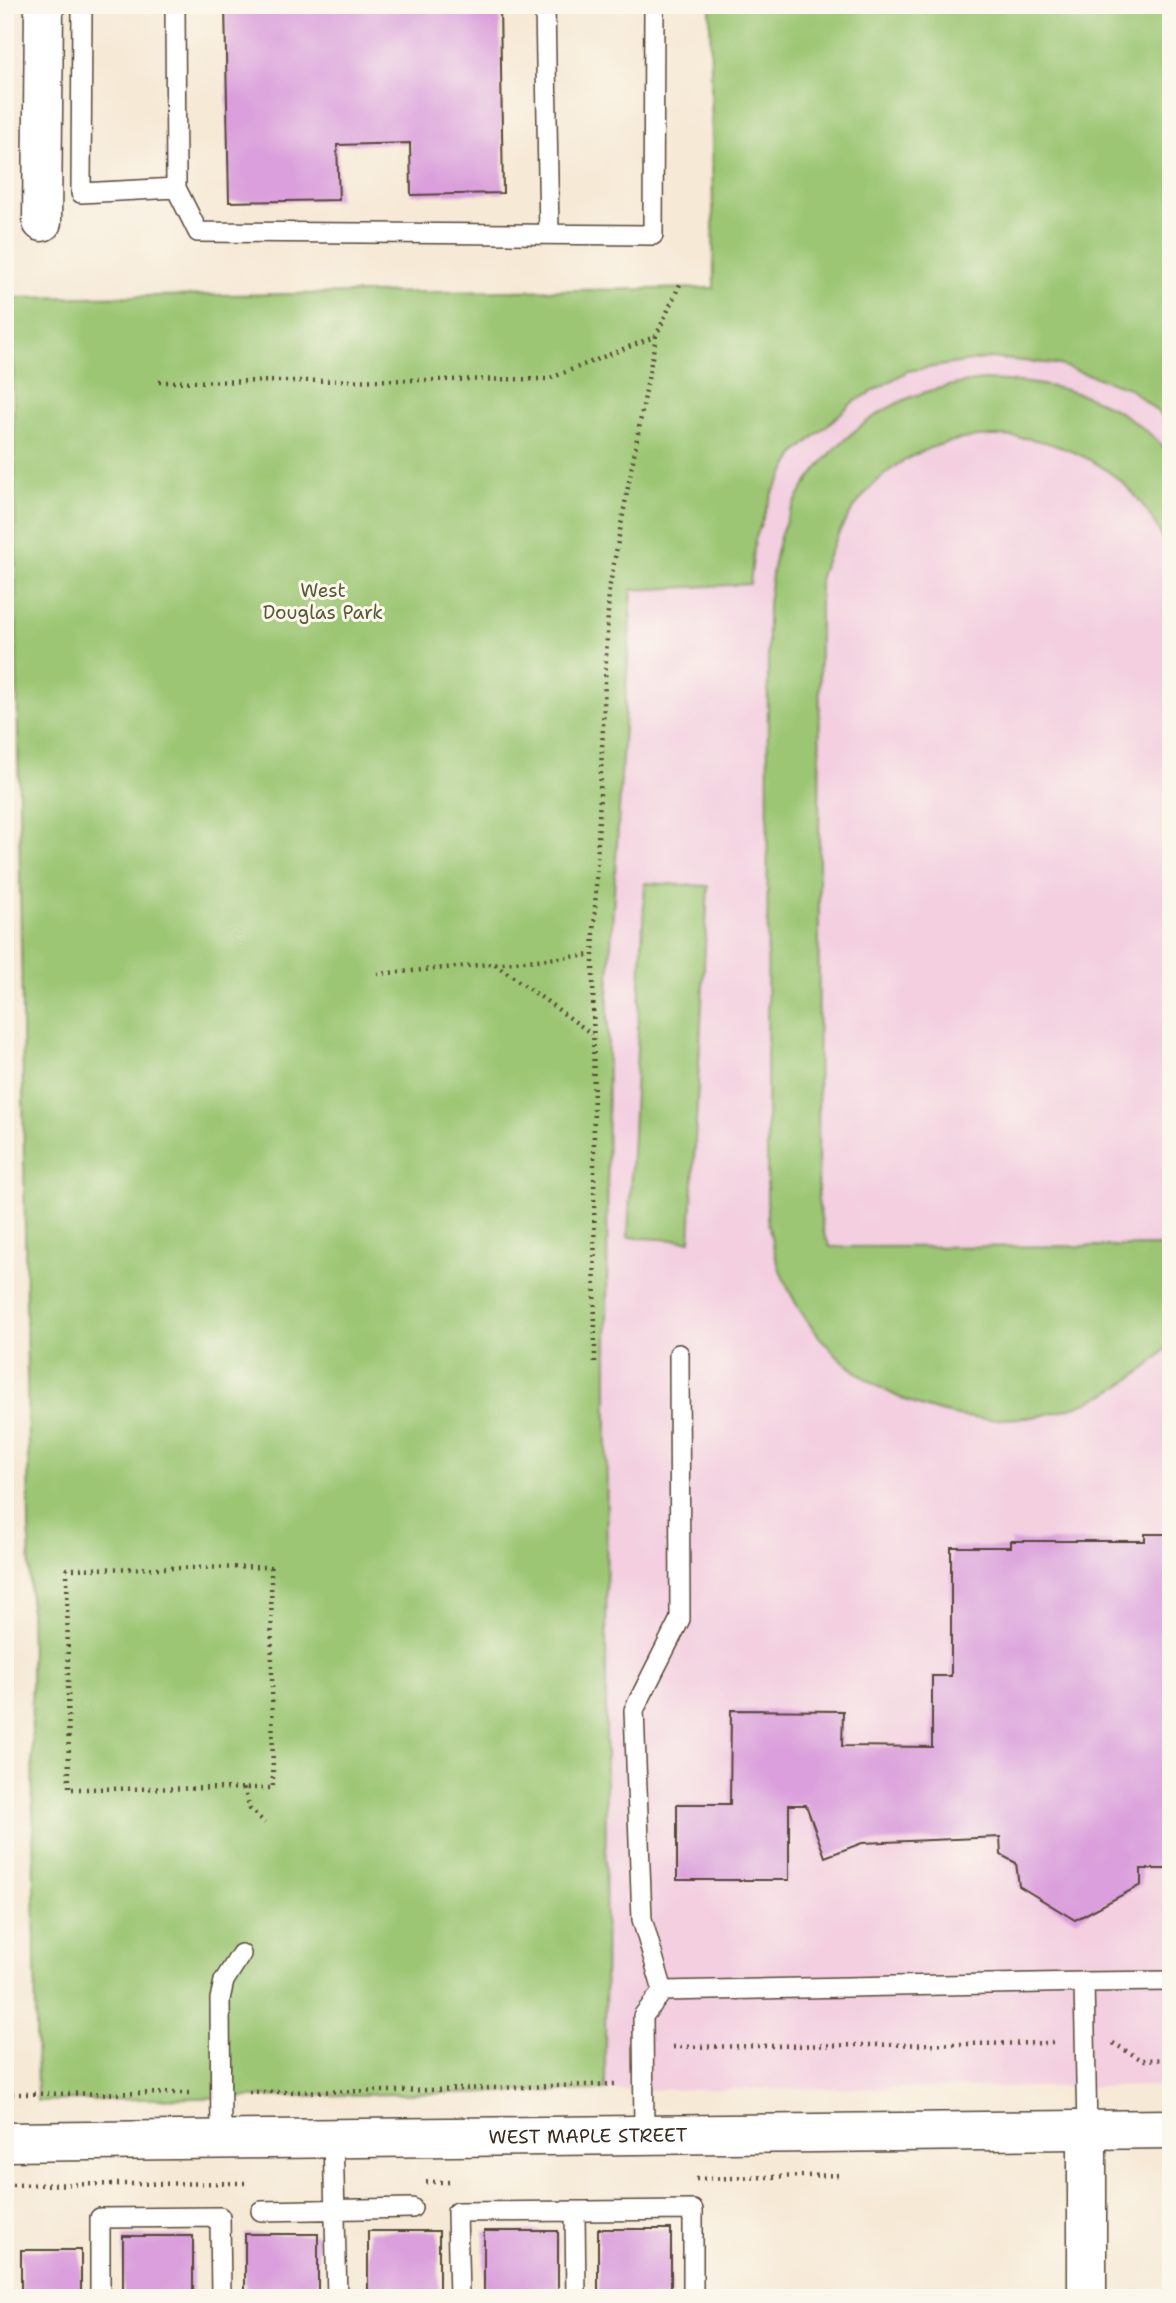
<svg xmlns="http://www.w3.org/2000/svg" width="1176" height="2303" font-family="'Shantell Sans',sans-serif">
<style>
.built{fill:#f3cfe0}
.green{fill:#9cc673;stroke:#6c7848;stroke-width:2}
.building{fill:#da9fdc}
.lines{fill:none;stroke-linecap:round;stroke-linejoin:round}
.lane-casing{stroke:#574739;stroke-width:22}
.street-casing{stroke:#574739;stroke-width:41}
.secondary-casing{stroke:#574739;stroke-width:41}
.path{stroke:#574739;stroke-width:4.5;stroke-dasharray:2 5;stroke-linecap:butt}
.lane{stroke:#fff;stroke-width:19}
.street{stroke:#fff;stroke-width:38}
.secondary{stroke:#fff;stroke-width:38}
.labels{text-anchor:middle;stroke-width:6;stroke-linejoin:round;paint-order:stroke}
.park-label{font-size:19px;fill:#585938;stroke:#fbf7ec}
.street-label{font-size:19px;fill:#3b2a1e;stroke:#fbf7ec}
</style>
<rect width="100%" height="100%" fill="#fbf7ec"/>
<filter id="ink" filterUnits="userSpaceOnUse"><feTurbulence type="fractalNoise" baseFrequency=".0143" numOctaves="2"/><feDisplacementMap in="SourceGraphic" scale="14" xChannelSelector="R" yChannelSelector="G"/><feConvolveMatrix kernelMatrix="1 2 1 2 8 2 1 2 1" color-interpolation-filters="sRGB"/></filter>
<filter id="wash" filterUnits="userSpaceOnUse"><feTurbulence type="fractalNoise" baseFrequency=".00686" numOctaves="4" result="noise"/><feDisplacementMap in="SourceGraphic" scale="28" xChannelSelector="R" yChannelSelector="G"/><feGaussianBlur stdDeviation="1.57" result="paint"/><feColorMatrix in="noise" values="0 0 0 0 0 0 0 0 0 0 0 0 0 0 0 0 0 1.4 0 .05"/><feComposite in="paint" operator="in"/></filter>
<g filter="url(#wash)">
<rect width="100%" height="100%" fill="#f6e9d5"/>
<!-- built -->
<path class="built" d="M990 358 1056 364 1129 388 1171 423V2086L605 2090 608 995 632 589 750 584 755 541 772 494 796 453 851 404 908 371Z"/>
<!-- green -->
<path class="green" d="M710 5H1171V423L1129 388 1056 364 990 358 908 371 851 404 796 453 772 494 755 540 750 584 632 590 608 995 605 2090 37 2101 12 298 714 288Z
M982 380C1058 381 1118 396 1171 455V556C1158 527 1143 499 1117 478 1048 422 937 420 873 485 847 512 833 542 820 576L818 1201 824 1234 830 1247 1171 1246V1343C1143 1377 1102 1400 1060 1411 950 1441 834 1388 786 1284 776 1263 772 1241 767 1218L768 605C771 580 774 555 782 531 804 473 852 422 909 398 932 388 958 384 982 380Z
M645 883 708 886 690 1241 628 1237Z"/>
<g id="blocks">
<!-- building -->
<path class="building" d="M225 5H500L503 193 411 195 410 143 337 145 339 200 229 202Z
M1145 1534H1171V1869H1141V1885L1075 1920 1019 1886 1016 1863 1001 1855 1000 1837 862 1843 825 1857 806 1805H789V1880H677V1804H730L731 1710 843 1711 842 1746 932 1747V1676H951V1547H1011V1541H1145Z
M598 2229H671V2298H598Z
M368 2231H439V2298H368Z
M484 2231H558V2298H484Z
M245 2234H318V2298H245Z
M123 2236H193V2298H123Z
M21 2250H81V2298H21Z"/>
</g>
</g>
<g filter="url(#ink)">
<use href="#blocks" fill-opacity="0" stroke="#574739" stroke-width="2"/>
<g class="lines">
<!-- lane casing -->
<g class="lane-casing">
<path id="lane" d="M82 5 81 193 176 188
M175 5 176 188 198 232 653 235 654 5
M545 5 549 234
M1084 1982 1171 1981
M663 1991 642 1919 634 1710 680 1619 679 1354
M644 2135 643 2016 663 1991 1084 1982 1087 2130
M333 2138 337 2298
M221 2139 220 1999 224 1981 241 1954
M261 2211 412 2208
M575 2212 576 2298
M100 2298V2218L220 2217 221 2298
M459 2298 457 2212 693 2210V2298"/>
</g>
<!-- street casing -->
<g class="street-casing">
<path id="street" d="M42 222 44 5
M1087 2130V2298"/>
</g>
<!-- secondary casing -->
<g class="secondary-casing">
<g id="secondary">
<path id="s1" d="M5 2142 1171 2129"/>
</g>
</g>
<!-- path -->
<path class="path" d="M159 382 548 379 656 336 681 282
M495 964 592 1034
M377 974 593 955
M595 1362 593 955 609 590 656 336
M271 1567 273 1788 69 1789 67 1569Z
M244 1788 250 1809 265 1823
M1113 2043 1142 2060 1171 2059
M673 2047 1056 2043
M249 2092 398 2091 615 2084
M5 2094 191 2093
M696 2179 841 2175
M426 2182H449
M5 2185 249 2183"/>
<!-- lane -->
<use href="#lane" class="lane"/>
<!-- street -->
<use href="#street" class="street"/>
<!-- secondary -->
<use href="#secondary" class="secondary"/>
</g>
</g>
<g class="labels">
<!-- park labels -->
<g class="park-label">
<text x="323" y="597">West<tspan x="323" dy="22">Douglas Park</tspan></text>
</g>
<!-- street labels -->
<g class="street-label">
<text dy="7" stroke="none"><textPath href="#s1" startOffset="583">WEST MAPLE STREET</textPath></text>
</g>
</g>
<!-- margin -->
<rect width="1176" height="2303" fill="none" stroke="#fbf7ec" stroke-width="28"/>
</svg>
